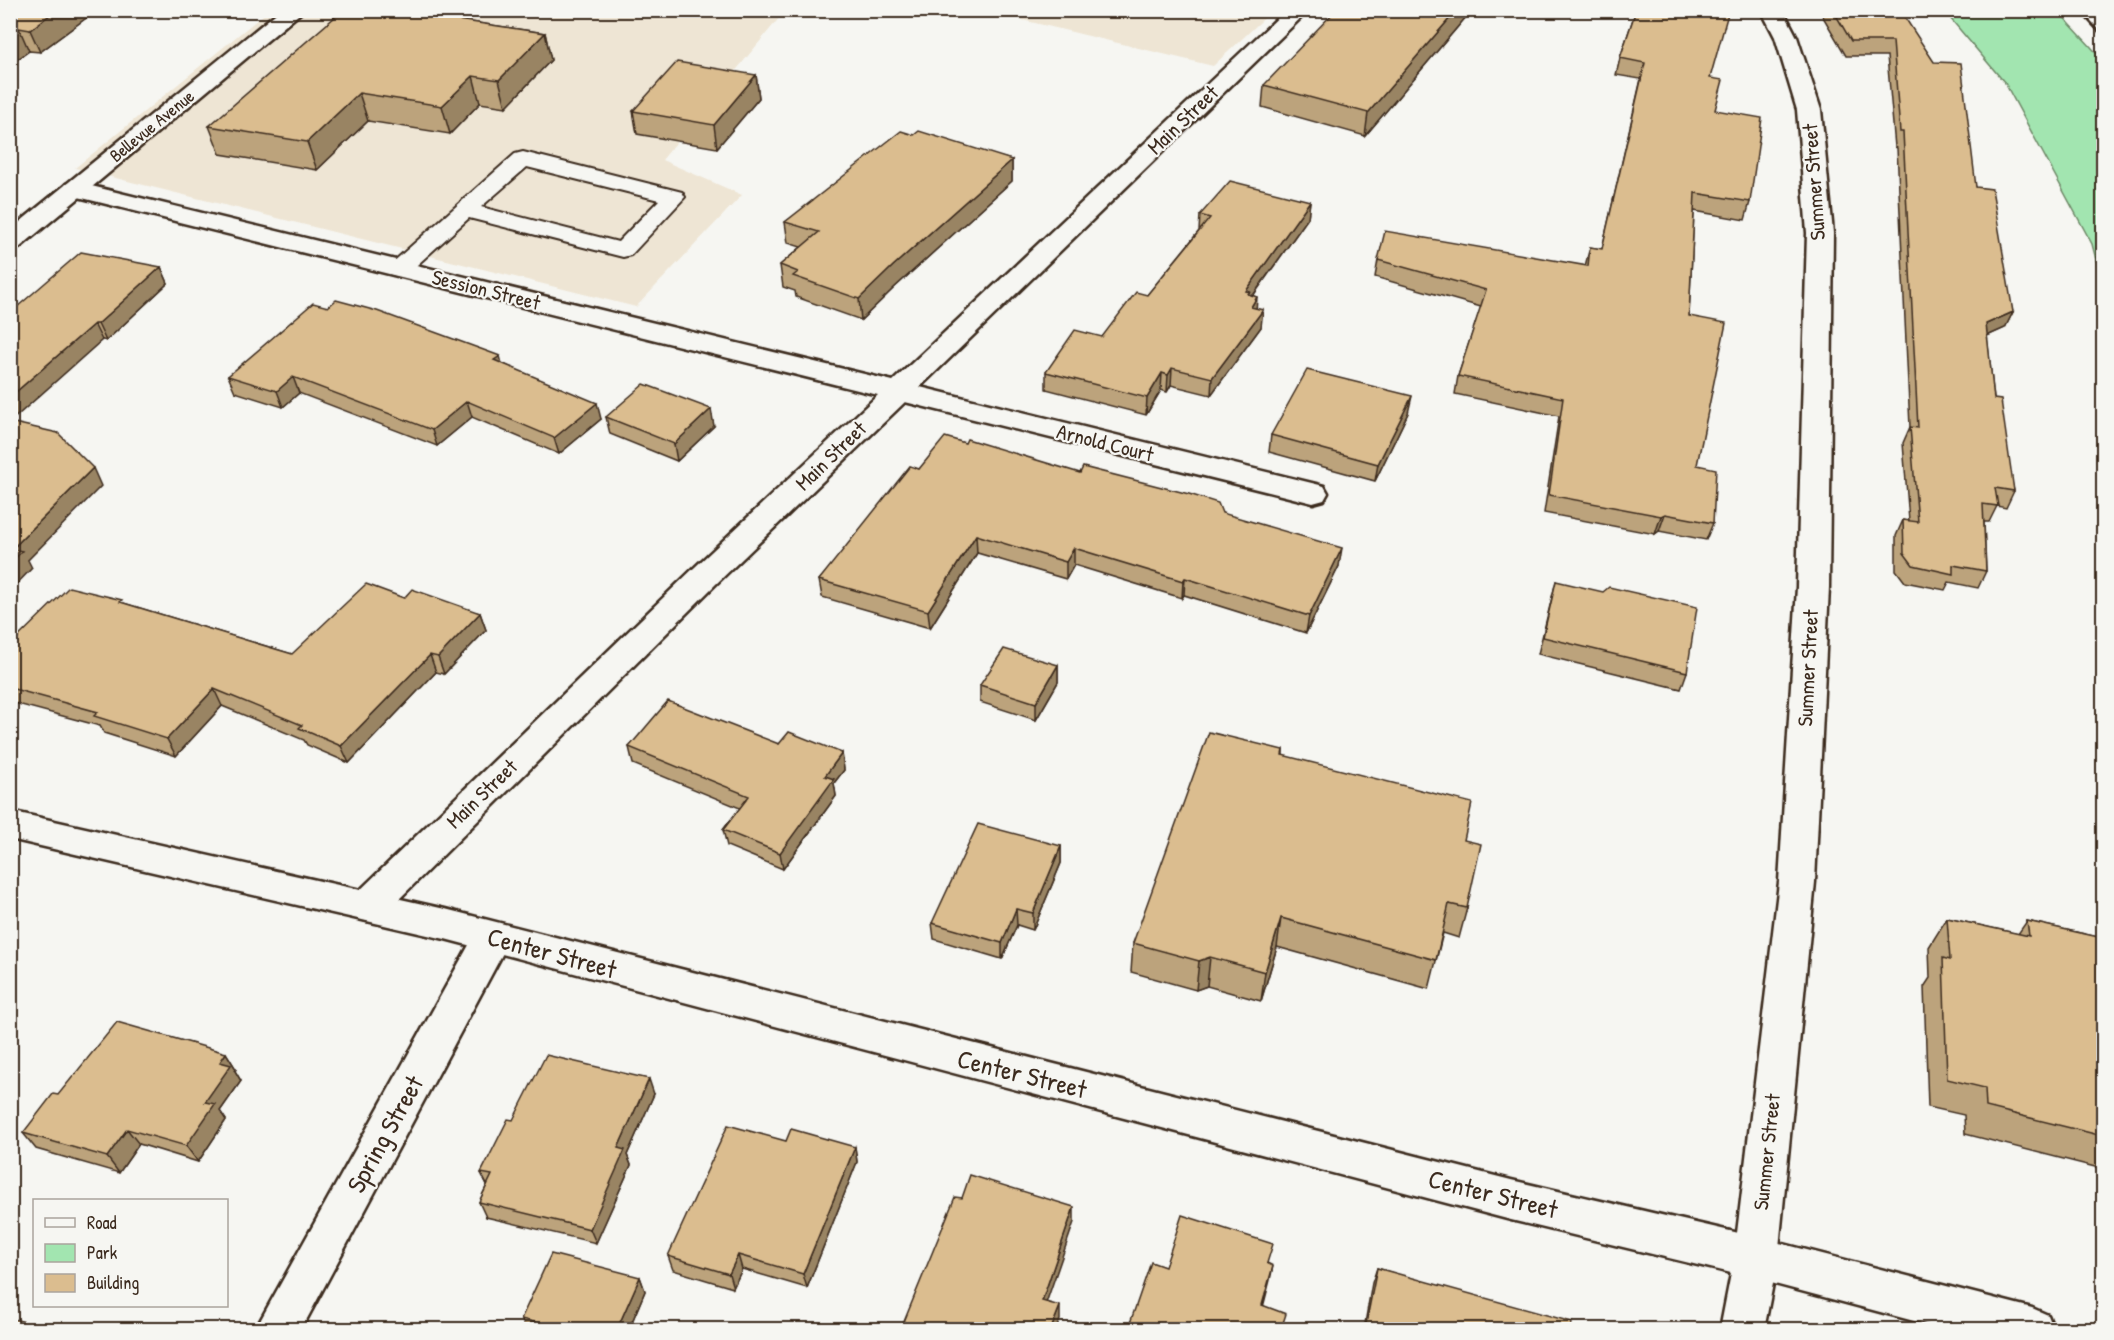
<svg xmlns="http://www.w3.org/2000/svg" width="2114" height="1340" font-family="'Patrick Hand',sans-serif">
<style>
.built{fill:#eee5d4}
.green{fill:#a2e5b0;stroke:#6e8867;stroke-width:1.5}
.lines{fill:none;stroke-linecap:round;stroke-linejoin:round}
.service-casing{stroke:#3b2a1e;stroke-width:4}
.minor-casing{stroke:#3b2a1e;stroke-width:5}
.tertiary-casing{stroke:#3b2a1e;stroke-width:5}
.service{fill:#f6f6f2;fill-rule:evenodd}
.minor{fill:#f6f6f2;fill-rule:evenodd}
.tertiary{fill:#f6f6f2;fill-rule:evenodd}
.rail{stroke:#3b2a1e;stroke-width:3}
.wall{fill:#bca37b;stroke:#3b2a1e;stroke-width:1.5}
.shaded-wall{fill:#998464;stroke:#3b2a1e;stroke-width:1.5}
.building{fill:#dbbd8f;stroke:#3b2a1e;stroke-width:1.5}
.labels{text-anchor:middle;stroke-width:4.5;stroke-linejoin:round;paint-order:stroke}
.far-street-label{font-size:18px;fill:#3b2a1e;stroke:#f6f6f2}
.street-label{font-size:21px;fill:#3b2a1e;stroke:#f6f6f2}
.near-street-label{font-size:26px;fill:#3b2a1e;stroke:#f6f6f2}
</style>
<rect width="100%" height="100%" fill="#f6f6f2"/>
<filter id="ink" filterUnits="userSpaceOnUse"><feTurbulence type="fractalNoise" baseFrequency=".0167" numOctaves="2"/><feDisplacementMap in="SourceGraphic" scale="12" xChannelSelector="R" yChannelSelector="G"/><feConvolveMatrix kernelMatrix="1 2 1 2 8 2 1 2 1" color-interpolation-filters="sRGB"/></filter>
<g filter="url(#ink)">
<!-- built -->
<path class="built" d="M268 11H785L662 160 742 195 636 307 75 168Z
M985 11H1272L1213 66Z"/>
<!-- green -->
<path class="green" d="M1944 11H2058L2103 60V287L2092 244 2005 83Z"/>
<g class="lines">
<!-- service casing -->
<g class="service-casing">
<path id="service" d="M523 152 682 192 685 197 631 255 623 257 469 218 407 274 399 276 391 274 387 269 391 264 515 154ZM527 167 659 200 618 242 481 207Z"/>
</g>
<!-- minor casing -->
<g class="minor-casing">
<path id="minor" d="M1286 10H1309L920 387 1324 486 1328 493 1324 500 1313 503 905 402 717 583 381 917 368 921 355 917 349 906 355 895 695 567 878 395 66 194 63 189 66 184 75 182 893 381Z
M1761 10H1783L1797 37 1821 110 1833 233 1829 587 1815 882 1778 1258 1764 1330H1720L1734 1258 1779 882 1797 587 1807 233 1797 110 1775 37Z
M492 922 505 927 511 938 301 1330H255L479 927Z"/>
</g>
<!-- tertiary casing -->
<g class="tertiary-casing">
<path id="tertiary" d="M280 10H304L19 248 10 251V230Z
M10 811 445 909 1511 1180 1756 1237 2032 1308 2048 1315 2054 1330H1948L1756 1279 1511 1220 445 939 10 839Z"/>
</g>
<!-- service -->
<use href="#service" class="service"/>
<!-- minor -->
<use href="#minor" class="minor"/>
<!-- tertiary -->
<use href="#tertiary" class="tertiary"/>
<!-- rail -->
<path class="rail" d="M2079 10 2104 37"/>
</g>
<!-- wall -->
<path class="wall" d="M10 10 93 13 40 52 29 51 15 61 10 60Z
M477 10 464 21 545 33 551 60 506 107 480 103 450 134 368 121 317 170 220 154 209 126Z
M1472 10 1365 136 1262 107 1264 85Z
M1636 10 1710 78 1715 110 1750 202 1745 220 1694 211 1689 316 1697 465 1713 523 1706 540 1659 531 1655 534 1544 513 1559 416 1455 394 1458 376 1481 307 1375 277 1378 260 1585 266 1590 247 1602 249 1641 79 1616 75 1620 58Z
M1819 10H1900L1976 187 2013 312 2005 328 1987 336 1994 399 2014 491 2006 508 1997 506 1989 522H1984L1986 571 1978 588 1949 582 1945 590 1905 582 1896 570V536L1903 520 1909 521 1903 443 1910 427 1897 148 1895 147 1887 56H1846Z
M756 75 759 98 717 148 637 134 633 111Z
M914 135 1012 160V181L894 288 861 320 796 297 795 291 783 287 780 265 801 247 788 243 785 222Z
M1310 201 1308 218 1253 296 1261 327 1211 395 1171 385 1167 392 1161 390 1146 415 1046 389V372L1102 337 1147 295 1199 231 1200 215Z
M161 267 168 283 106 341 10 313Z
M502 363 601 419 559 454 472 417 437 446 299 393 283 407 235 392 228 376Z
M1408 413 1375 481 1269 452 1271 435Z
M606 417 714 426 677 461 610 434Z
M919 469 1080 473 1222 513 1339 566 1306 633 1184 595 1182 598 1074 565 1066 579 977 553 930 628 822 597 819 580Z
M1556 581 1687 672 1681 689 1538 654Z
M404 598 480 613 486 630 444 674 436 672 349 763 307 745 304 740 222 706 176 756 104 733 100 726 10 702V645L124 603 292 654Z
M1058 665V682L1036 720 980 702V685Z
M779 744 842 753 844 770 834 783 836 796 783 869 727 846 723 830 740 808 633 764 629 747Z
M1283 750V755L1467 908 1459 938 1443 933 1429 989 1277 947 1261 1001 1207 986 1196 990 1131 972 1133 943Z
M1061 846V863L1033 930 1017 925 1002 959 934 939 932 923Z
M1947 918 2018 934 2027 921 2103 938V1169L1965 1134 1964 1115 1928 1107 1924 987 1930 978 1929 947Z
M226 1053 236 1069 235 1071 241 1081 220 1111 226 1120 198 1162 139 1144 119 1173 36 1149 23 1133 58 1095Z
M654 1094 627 1155 631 1165 596 1243 486 1217 479 1202 487 1185 481 1173 513 1120Z
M786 1141 855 1147 857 1162 807 1288 742 1269 733 1288 673 1270 668 1256Z
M1377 1268 1571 1329H1364L1372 1283Z
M640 1277 645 1291 629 1329H526L521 1319Z"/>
<!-- shaded-wall -->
<path class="shaded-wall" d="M56 10H92L93 13 40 52 30 30Z
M437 10H477L437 43 430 16Z
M1457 10H1472L1365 136 1368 113Z
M19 28 29 51 15 61 10 50V34Z
M545 33 551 60 506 107 499 80Z
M756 75 759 98 717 148 714 125Z
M473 76 480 103 450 134 442 106Z
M359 93 368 121 317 170 307 142Z
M1012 160V181L894 288 861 320 859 299 893 266Z
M1310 201 1308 218 1249 301 1246 291Z
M161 267 168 283 106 341 98 324Z
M1257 297 1256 314 1251 307Z
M1263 310 1261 327 1211 395 1212 378Z
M2013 312 2005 328 1978 340 1986 324Z
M94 324 102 340 10 422V397Z
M500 356 504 372 494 360Z
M1172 368 1171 385 1167 392 1168 375Z
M1162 373 1161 390 1146 415 1147 398Z
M293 377 299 393 283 407 277 391Z
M1412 396 1408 413 1375 481 1378 464Z
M467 401 472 417 437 446 432 430Z
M597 403 601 419 559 454 554 438Z
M711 409 714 426 677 461 674 444Z
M93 468 101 486 28 560 32 568 10 591V564L12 549Z
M1665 514 1659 531 1655 534 1661 516Z
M976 535 977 553 930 628 928 611Z
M1074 548V565L1066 579V562Z
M1342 548 1339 566 1306 633 1309 616Z
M1185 578 1184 595 1182 598 1183 581Z
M480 613 486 630 444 674 438 657Z
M430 655 436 672 349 763 341 746Z
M1058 665V682L1036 720V703Z
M214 689 222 706 176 756 167 739Z
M842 753 844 770 834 783 836 796 783 869 780 853 825 776Z
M1061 846V863L1033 930V913Z
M1016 909 1017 925 1002 959V943Z
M1281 918 1277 947 1261 1001 1265 972Z
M1210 957 1207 986 1196 990 1199 961Z
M226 1053 236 1069 235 1071 241 1081 220 1111 226 1120 198 1162 186 1146 205 1102 220 1062Z
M649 1079 654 1094 627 1155 631 1165 596 1243 590 1229 618 1148Z
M127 1129 139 1144 119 1173 107 1157Z
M855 1147 857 1162 807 1288 803 1274Z
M1074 1207V1222L1042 1315V1301Z
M738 1255 742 1269 733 1288 729 1274Z
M1273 1266 1270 1280 1260 1319 1262 1305Z
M640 1277 645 1291 629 1329H617Z
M1060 1306V1320L1056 1329H1051Z"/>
<!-- building -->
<path class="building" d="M10 10H56L30 30 19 28 10 34Z
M343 10H437L430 16 545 33 499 80 473 76 442 106 359 93 307 142 209 126Z
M1336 10H1457L1368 113 1264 85Z
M1636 10H1729L1710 78 1723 80 1715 110 1762 118 1750 202 1695 193 1689 316 1726 323 1697 465 1716 469 1713 523 1665 514 1661 516 1549 495 1563 398 1458 376 1486 290 1378 260 1385 231 1588 266 1590 247 1602 249 1645 63 1620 58Z
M1833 10H1889L1891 14 1890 10H1900L1934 62 1961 63 1976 187 1992 189 2013 312 1986 324 1994 399 2001 400 2014 491 1995 488 1998 506 1983 504 1986 571 1953 565V574L1913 565 1904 553 1903 520 1918 522 1910 427 1918 428 1903 132H1900L1893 41H1851Z
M677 62 756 75 714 125 633 111Z
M901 131 914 135 919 131 1012 160 893 266 859 299 793 276 798 272 780 265 819 232 785 222Z
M1230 181 1310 201 1246 291 1250 292 1248 294 1257 297 1251 307 1263 310 1212 378 1172 368 1168 375 1162 373 1147 398 1046 372 1075 330 1102 337 1136 292 1147 295 1210 218 1200 215Z
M81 252 161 267 98 324H94L10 397V313Z
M336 300 377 311 500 356 494 360 597 403 554 438 467 401 432 430 293 377 277 391 228 376 313 303 328 307Z
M1307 370 1412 396 1378 464 1271 435Z
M644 384 711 409 674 444 606 417Z
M10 422 58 433 93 468 12 549 22 551 10 564Z
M945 437 965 443 967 439 1080 473 1083 467 1189 494 1218 503 1222 513 1342 548 1309 616 1185 578 1183 581 1074 548 1066 562 976 535 928 611 819 580 910 466 919 469Z
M1556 581 1603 592 1609 587 1697 607 1687 672 1543 637Z
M366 584 404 598 412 589 480 613 438 657 430 655 341 746 299 728 302 725 214 689 167 739 94 716 98 712 10 688V645L69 587 122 600 120 602 292 654Z
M1004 649 1058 665 1036 703 980 685Z
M668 701 779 744 789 732 842 753 825 776 834 779 780 853 723 830 749 796 629 747Z
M1209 732 1283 750 1282 755 1472 803 1464 840 1481 844 1467 908 1449 904 1436 960 1281 918 1265 972 1210 957 1199 961 1133 943Z
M978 824 1061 846 1033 913 1016 909 1002 943 932 923Z
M1947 918 2029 936 2027 921 2103 938V1136L1986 1107 1985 1088 1947 1079 1943 958 1950 960Z
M117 1022 226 1053 220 1062 231 1065 205 1102 215 1104 186 1146 127 1129 107 1157 23 1133 53 1094 58 1095Z
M546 1055 649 1079 618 1148 625 1150 590 1229 479 1202 492 1175 481 1173 508 1119 513 1120Z
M728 1125 786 1141 791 1129 855 1147 803 1274 738 1255 729 1274 668 1256Z
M970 1175 1074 1207 1042 1301 1060 1306 1051 1329H901L955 1197 962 1198Z
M1182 1215 1273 1244 1267 1263 1273 1266 1262 1305 1286 1314 1281 1329H1128L1151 1262 1165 1267Z
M551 1254 640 1277 617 1329H563L521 1319Z
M1377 1268 1572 1322 1571 1329H1365Z
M10 1318 51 1329H10Z"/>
</g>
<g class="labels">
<!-- far-street labels -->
<g class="far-street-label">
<text transform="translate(152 126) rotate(-39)" y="6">Bellevue Avenue</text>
</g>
<!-- street labels -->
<g class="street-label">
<text transform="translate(1183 120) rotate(-44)" y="7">Main Street</text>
<text transform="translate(1814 182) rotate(-94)" y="7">Summer Street</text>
<text transform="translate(486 290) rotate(14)" y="7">Session Street</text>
<text transform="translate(1105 443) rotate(14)" y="7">Arnold Court</text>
<text transform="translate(831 456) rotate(-44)" y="7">Main Street</text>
<text transform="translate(1808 668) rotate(-87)" y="7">Summer Street</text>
<text transform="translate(482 794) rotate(-44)" y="7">Main Street</text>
<text transform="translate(1767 1152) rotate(-84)" y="7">Summer Street</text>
</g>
<!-- near-street labels -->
<g class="near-street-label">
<text transform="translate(552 953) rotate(15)" y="9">Center Street</text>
<text transform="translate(1022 1074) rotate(14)" y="9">Center Street</text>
<text transform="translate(385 1134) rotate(-61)" y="9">Spring Street</text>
<text transform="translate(1493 1194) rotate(14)" y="9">Center Street</text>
</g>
</g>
<!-- margin -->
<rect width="2114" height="1340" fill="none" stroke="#f6f6f2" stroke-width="36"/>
<rect x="18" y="18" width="2078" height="1304" fill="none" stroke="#3b2a1e" stroke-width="2" filter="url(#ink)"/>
<!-- legend -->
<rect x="33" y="1199" width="195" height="108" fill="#f6f6f2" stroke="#aba49d" stroke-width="1.5"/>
<rect x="45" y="1218" width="30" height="9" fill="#f6f6f2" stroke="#aba49d" stroke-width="1.5"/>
<text x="87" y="1229" font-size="18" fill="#3b2a1e">Road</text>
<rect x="45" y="1244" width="30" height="18" fill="#a2e5b0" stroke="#aba49d" stroke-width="1.5"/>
<text x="87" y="1259" font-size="18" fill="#3b2a1e">Park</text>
<rect x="45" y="1274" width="30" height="18" fill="#dbbd8f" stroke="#aba49d" stroke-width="1.5"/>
<text x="87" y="1289" font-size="18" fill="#3b2a1e">Building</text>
</svg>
